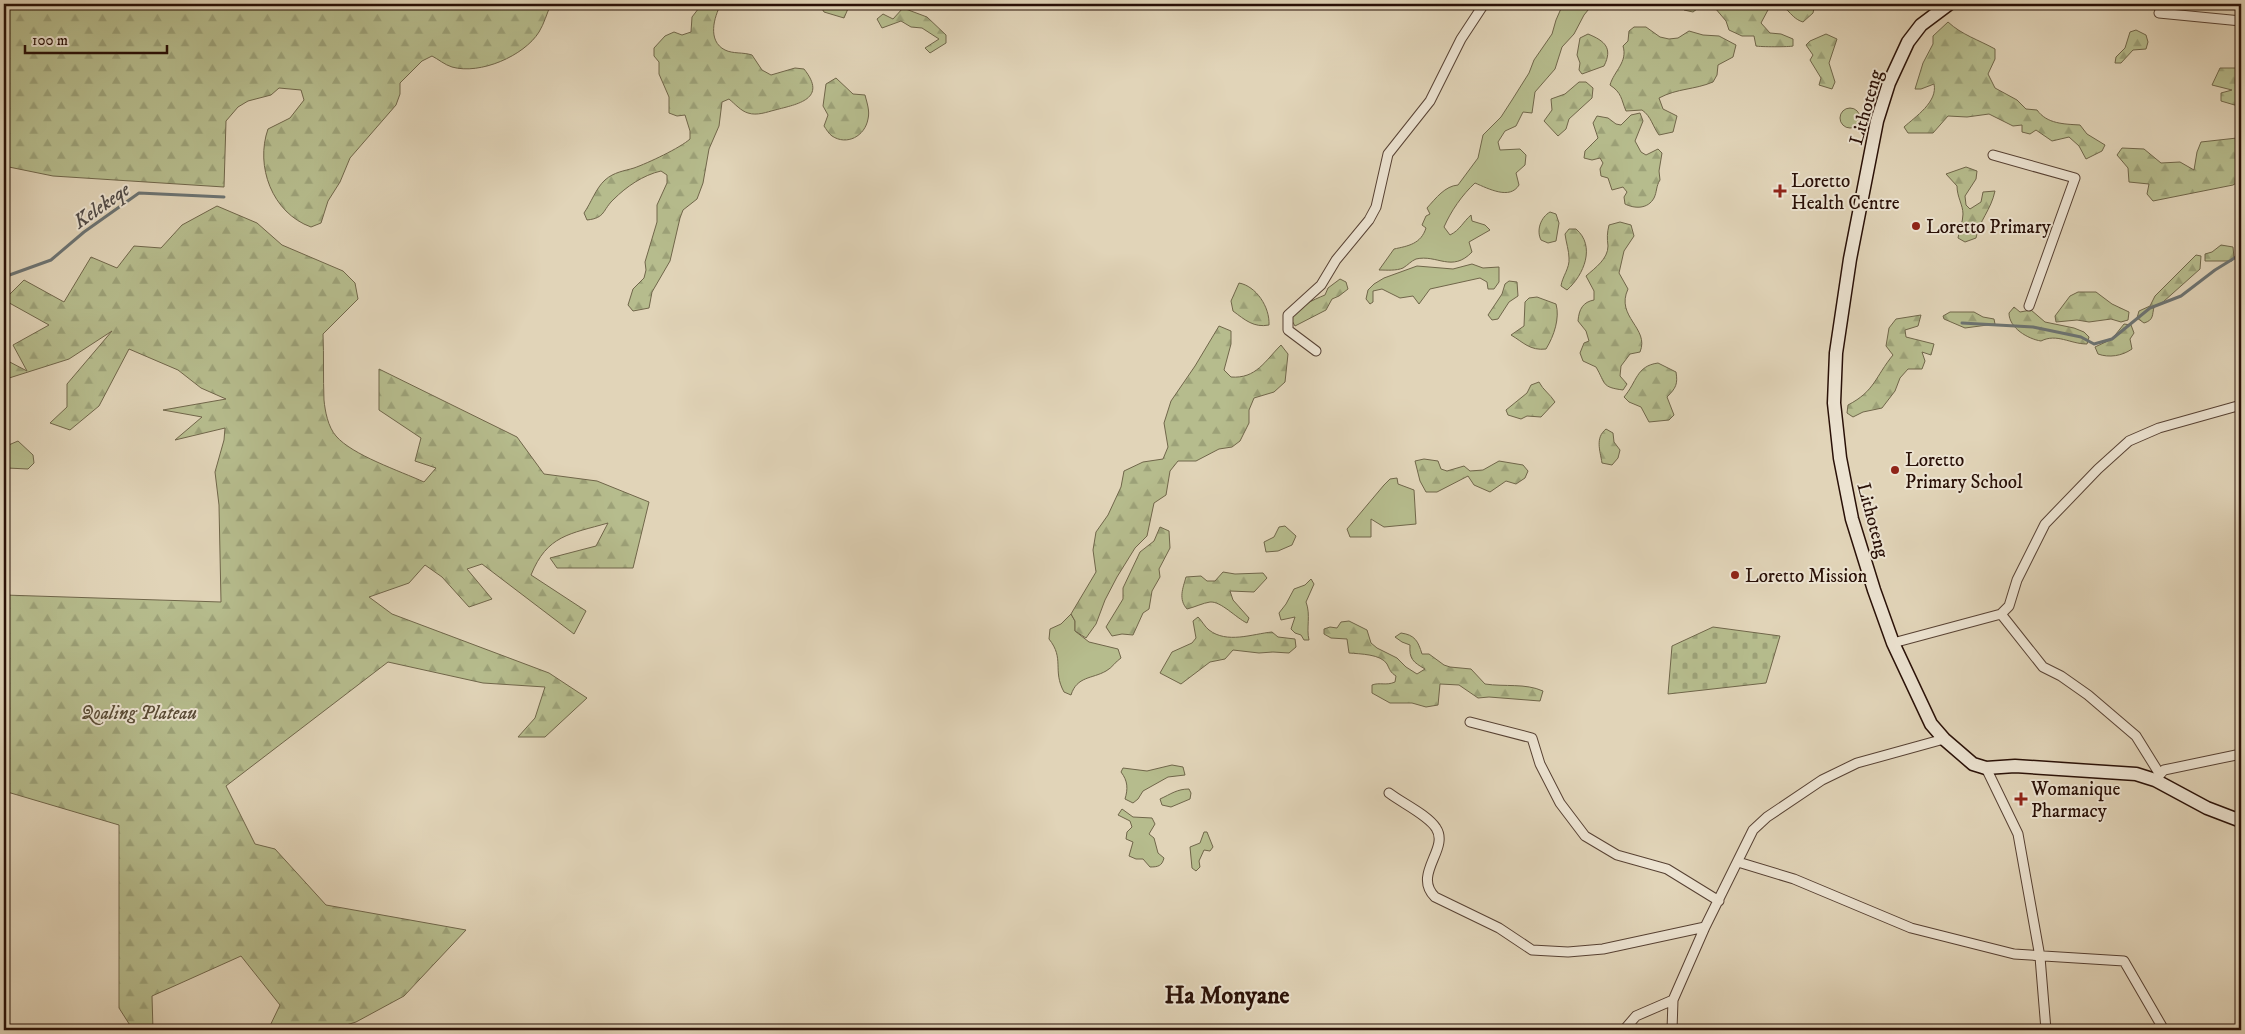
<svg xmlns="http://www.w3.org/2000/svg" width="2245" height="1034" font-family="'IM FELL DW Pica',serif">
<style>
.green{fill:#b6bc8d;stroke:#70664a}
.forest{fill:url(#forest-firs);stroke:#70664a}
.cemetery{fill:url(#cemetery-stones);stroke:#70664a}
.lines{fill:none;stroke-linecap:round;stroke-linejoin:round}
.stream{stroke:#6c7372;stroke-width:3}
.street-casing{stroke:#574133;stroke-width:11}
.secondary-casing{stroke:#291007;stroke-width:15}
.street{stroke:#ece3d1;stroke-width:9}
.secondary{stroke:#ece3d1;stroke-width:12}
.poi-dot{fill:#8f2418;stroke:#ece3d1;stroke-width:2}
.labels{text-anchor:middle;stroke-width:4;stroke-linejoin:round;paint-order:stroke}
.street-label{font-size:19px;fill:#291007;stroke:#ece3d1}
.poi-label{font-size:19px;fill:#291007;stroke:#ece3d1;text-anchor:start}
.park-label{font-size:19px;font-style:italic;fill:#5a4c36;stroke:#ece3d1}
.water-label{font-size:20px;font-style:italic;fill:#504a46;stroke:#ece3d1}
.district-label{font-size:24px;font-weight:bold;fill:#291007;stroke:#ece3d1}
</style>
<defs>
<pattern id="forest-firs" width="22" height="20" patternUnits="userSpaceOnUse" patternTransform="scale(1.25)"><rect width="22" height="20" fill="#b6bc8d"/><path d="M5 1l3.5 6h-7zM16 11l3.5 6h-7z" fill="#9ca178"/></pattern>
<pattern id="cemetery-stones" width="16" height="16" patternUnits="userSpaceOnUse" patternTransform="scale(1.25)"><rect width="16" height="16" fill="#b6bc8d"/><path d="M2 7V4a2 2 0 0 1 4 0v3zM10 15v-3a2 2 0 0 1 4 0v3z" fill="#9ca178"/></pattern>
</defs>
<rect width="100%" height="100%" fill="#e1d4b8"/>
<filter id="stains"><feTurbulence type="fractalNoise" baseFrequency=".004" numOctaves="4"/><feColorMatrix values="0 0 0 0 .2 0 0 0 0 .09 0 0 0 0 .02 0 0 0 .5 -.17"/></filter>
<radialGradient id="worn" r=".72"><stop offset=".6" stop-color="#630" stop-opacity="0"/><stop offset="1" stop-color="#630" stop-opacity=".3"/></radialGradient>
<!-- green -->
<path class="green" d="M1563 4H1593L1584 15 1574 34 1562 47 1555 69 1535 92 1532 113 1523 112 1516 126 1505 131 1498 142 1500 150 1520 149 1526 155 1525 165 1516 173 1519 185C1510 200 1489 189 1475 183 1462 195 1451 211 1444 227L1450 235C1460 230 1463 222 1471 215L1472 221 1485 225 1490 230 1469 242 1472 252C1452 273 1437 254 1416 259 1411 261 1408 265 1403 268 1396 271 1387 270 1379 270L1394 249C1408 246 1421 244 1426 228L1422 225 1426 216 1430 214 1427 208C1436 198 1445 186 1458 185L1478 158 1483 135 1501 117 1512 100 1529 73 1534 60 1552 34 1556 20Z
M1472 264 1483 268 1499 267V282L1494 289H1488L1487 282 1480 278 1430 289 1419 304 1413 296 1400 298 1382 289 1373 291V302L1370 304 1366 299 1368 290 1374 284 1384 278 1417 266 1453 269Z
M18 441 33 455 34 463 28 469 7 468V473L4 478V447Z
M1397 478 1398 484 1414 490 1416 524 1384 527 1371 519V537H1350L1347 529 1384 485 1390 479Z
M1285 526 1296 536 1292 545 1278 551 1266 552 1264 542 1274 537 1279 527Z
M1311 579 1314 584 1306 602C1311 615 1306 628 1309 640H1304L1301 635 1295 633 1291 629 1295 617 1281 620 1279 613 1286 604 1294 589 1305 585Z
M1071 614 1075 621V631L1089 642 1118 649 1121 658C1116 661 1112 668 1106 671 1092 679 1077 676 1071 695L1064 692C1052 670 1065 659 1049 639L1050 629 1061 624Z
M1172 765 1183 767 1185 775 1168 777 1143 791 1138 799 1133 803 1125 799C1128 789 1128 781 1121 772L1123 768 1147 771Z
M1189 789 1191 793 1190 799 1171 807 1162 805 1160 799C1171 794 1177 789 1189 789Z
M1122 809 1133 817 1152 818 1155 824 1149 834 1154 838 1158 853 1164 858C1162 866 1158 867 1150 867L1143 859H1136L1129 856 1133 842 1126 839 1127 832 1132 827 1130 821 1118 815Z
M1204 832H1207L1213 847 1210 851 1204 850 1199 861 1200 867 1196 871 1192 868 1190 847 1200 843Z"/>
<!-- forest -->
<path class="forest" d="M4 4H170L172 6 178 4H551C547 13 544 24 539 32 524 56 480 75 452 67 445 65 438 59 432 56L422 61 400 83V94L396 105 350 158 340 182 328 201 321 223 311 227C272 213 255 166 268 129L290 118 304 100 301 90 279 88 271 95 248 101 238 107 226 121 224 187 53 176 4 166Z
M702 4H721C714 17 707 41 725 50 733 54 743 52 752 55L762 70 771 75 795 68 804 69C828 99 798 104 775 110 767 112 757 116 748 113 741 111 735 104 729 99L722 102 719 126 709 149 703 183 697 199 683 210 680 218 670 261 652 292 649 308 633 311 628 305 633 289 644 278 646 270 645 262 657 222V205L667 183V175L661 171C643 175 626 187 614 199 602 210 606 218 587 220L584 213C591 203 596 188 605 180 614 172 624 171 634 168 648 163 680 148 690 139V131L685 115 677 116 669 113V97L659 74V62L654 56V48L665 36 674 32 682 35 691 32 692 17Z
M819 4H850L844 18 824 12Z
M1681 4H1815L1813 13 1803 22C1787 17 1789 1 1769 8L1761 23 1770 33 1781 34 1793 39V46C1790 47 1760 47 1756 46L1754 36H1742L1729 30 1726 21 1715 8 1701 6 1693 12 1684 10Z
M903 8 927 17 946 35V43L930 53 925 48 939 39 922 28 911 27 901 21 882 28 877 19 883 14 893 19Z
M1948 22C1962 35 1979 40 1995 49V59L1988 74 1995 88 2017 100 2026 109 2037 110C2047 124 2064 124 2080 125L2087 134 2105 145 2102 151 2086 159 2079 146 2069 137 2052 141 2036 130 2030 134 2022 132V125L2013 126 1989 114 1967 117 1948 116 1933 133H1908L1904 127C1915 117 1938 102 1934 84L1921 89H1915L1923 63 1933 44V36Z
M1634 27H1646L1660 37 1669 39 1678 38 1689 31 1703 35 1719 36 1736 45 1733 57 1718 65 1717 75 1713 82C1694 90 1678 88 1659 98L1663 109 1677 116 1673 132 1659 135C1653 127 1651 116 1642 110L1626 111C1621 99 1622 93 1610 85 1614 71 1628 62 1623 46L1628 41 1629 31Z
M2136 30 2146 35 2148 42 2146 49 2133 50 2121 63H2115L2116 57 2125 48 2130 32Z
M1588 34C1605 41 1613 48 1604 66L1582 74 1579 70 1580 63 1577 55 1580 38Z
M1826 34 1837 39 1829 63 1835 82 1832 89 1819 85 1821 78 1810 60 1813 55 1806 45 1810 41Z
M2220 68H2241V180L2233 185 2153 201 2147 194 2149 184 2129 182 2128 168 2117 155 2122 148 2144 149 2161 163 2180 162 2194 170 2197 152 2201 142 2237 138 2238 106 2221 101V93L2232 90 2212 85Z
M836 78 853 94 865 95C867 103 870 111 868 119 865 136 847 146 832 136 829 134 826 129 824 126L828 115 823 106 826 84Z
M1579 82H1586L1593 88 1592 98 1569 119 1566 129 1558 136 1544 121 1552 110 1551 99 1565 94Z
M1840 118a10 10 0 1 1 20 0a10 10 0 1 1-20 0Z
M1640 113 1643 121 1635 141 1641 152 1646 155 1658 149 1662 153 1659 171 1660 180C1656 186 1657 192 1654 198 1648 209 1635 209 1625 204L1624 197 1627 192 1623 187 1612 190 1608 178 1601 176 1600 169 1603 163 1600 158 1592 160 1584 158 1585 151 1598 138 1593 123 1597 116 1608 118 1616 124 1621 125 1631 115Z
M1966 167 1977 171 1976 179 1965 196 1966 205 1970 209 1981 202 1983 192 1995 191C1991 210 1979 221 1976 238L1965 242 1958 238C1959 230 1963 222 1963 214 1963 205 1957 197 1957 186L1946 174Z
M217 206 257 223 282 245 343 271 355 283 358 299 323 334C324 356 323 378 324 400 325 411 328 427 336 436 352 455 400 471 424 482L436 468 415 461 421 438 379 410V369L517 437 544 474 597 481 649 502 633 568H557L550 558 596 546 608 523C570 534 547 535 531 575L586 611 574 634 482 564 467 569 492 599 469 607 442 577 425 565 409 583 369 597 392 614 549 673 587 698 545 737H518L535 718 545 687 483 683 388 662 226 786 255 844 275 849 326 905 466 930 404 996 356 1022 330 1030H268L280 1005 241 956 152 996 153 1030H133L119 1008V825L4 791V595L221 602 219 505 215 472 224 440 225 428 175 440 202 417 163 410 226 399 201 388 178 370 129 349 99 406 70 430 50 423 67 407V384L112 331 69 359 6 379 4 389V359L27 371 13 345 49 325 4 300 24 280 64 302 91 257 117 268 134 246 161 248 182 225Z
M1550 212 1556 214 1559 223 1556 241 1548 243 1541 240C1536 230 1541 217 1550 212Z
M1620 222 1631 225 1634 236 1624 251 1619 273 1628 289C1615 317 1650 328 1640 352L1630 354 1621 366 1620 376 1627 384 1623 390C1601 387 1606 384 1596 367L1583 361 1580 353 1584 343 1589 341 1586 331 1578 321C1579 309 1583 302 1594 300V291L1586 276C1595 268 1608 259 1608 246 1607 238 1607 233 1609 225Z
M1569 229H1576C1596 246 1584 275 1567 290L1561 286C1562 277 1570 268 1569 258 1569 251 1566 242 1565 234Z
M2221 245 2233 247 2234 258 2232 261H2205V254L2212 252Z
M2196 255 2201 256 2200 269 2163 302 2154 307C2152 315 2154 320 2144 323L2137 318 2139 311 2150 306 2155 296Z
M1340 279 1346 282 1348 289 1339 296 1332 299 1326 310 1295 326 1291 319C1296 307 1313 300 1325 295L1328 288Z
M1509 281 1517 282 1518 296 1509 302 1498 319 1492 320 1488 315 1502 294 1505 284Z
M1239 283C1256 286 1270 307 1269 325 1254 328 1245 320 1233 311L1231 301Z
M2078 292H2096L2112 304 2129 312 2128 320 2121 322 2111 319 2089 322 2077 320 2056 322 2055 316 2070 296Z
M1537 297 1556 304C1560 318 1554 336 1546 349 1530 351 1523 342 1511 335L1524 326 1525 302 1529 298Z
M2014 307 2020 312 2031 310 2045 322 2074 328 2084 332 2089 337 2087 344C2070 344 2057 333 2041 341 2028 339 2009 328 2009 313Z
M1950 312H1974L1983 317 1994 319 1995 324 1965 328 1944 319 1943 316Z
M1921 315 1918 326 1905 330 1906 337 1934 344 1931 355 1922 352 1925 361 1922 369H1908L1900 378 1895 391 1882 408 1863 412 1853 417 1847 413 1848 405C1875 391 1875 377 1893 355L1886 346 1889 328 1896 319Z
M2124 324 2131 325 2134 333 2130 339 2132 349C2122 356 2109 358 2098 354L2095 347 2112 339Z
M1219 326 1231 331V344L1224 370 1231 377C1256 379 1265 361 1281 345L1288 354 1285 382 1274 392 1254 398 1249 410V423L1240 441 1232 447 1219 449 1196 461H1178L1170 471 1166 495 1154 503 1147 536 1135 548 1117 577 1105 600 1096 624 1086 638 1075 631V621L1071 614 1096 572 1093 550 1096 532 1108 515 1121 487 1124 471 1143 462 1163 459 1168 447 1164 423 1171 401 1195 366Z
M1658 363 1676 372C1678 384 1676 388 1667 397L1674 415 1669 420 1649 422 1641 407 1629 402 1624 397C1637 382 1636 366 1658 363Z
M1539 382C1543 390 1550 394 1555 402L1541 417 1527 416 1521 419 1508 415 1506 410 1527 393 1531 385Z
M1606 429 1613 433 1614 442 1620 450 1618 458 1612 465 1602 463C1600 450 1595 438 1606 429Z
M1424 459 1438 461 1441 469 1447 471 1464 466 1470 471 1483 470 1499 461 1523 465 1528 471 1525 478 1516 484 1506 481 1490 492 1474 485 1468 476 1437 492H1426L1420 481 1415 461Z
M1160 527 1169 531 1170 548 1159 569 1160 577 1152 591 1149 609 1143 613 1133 635 1122 634 1112 636 1106 627 1123 599V588L1140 552 1154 541Z
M1223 572 1235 574 1263 573 1267 578 1254 592 1230 591 1233 600 1249 618 1247 623C1236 618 1221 601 1210 602 1203 603 1195 607 1187 609 1178 599 1183 588 1186 577L1201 576 1207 581H1215Z
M1198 617C1202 621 1205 627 1209 630 1227 644 1252 634 1272 632L1278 637 1295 639 1296 647 1289 653 1273 652 1259 653 1233 650 1225 659 1210 662 1181 684 1160 673 1172 652 1192 643 1196 638 1193 621Z
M1349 621 1367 630 1371 643 1377 648 1397 658 1406 667 1417 674 1425 669C1413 662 1409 659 1410 645L1402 642 1395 637 1401 633C1415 635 1418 641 1422 654H1429L1444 665 1450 667 1471 669 1485 684C1505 687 1525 683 1543 691L1540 701 1489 697 1478 698 1459 685 1440 684 1438 705 1426 707 1412 703H1390L1372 693V685C1380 682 1386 686 1395 682L1396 676C1390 672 1390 670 1387 664 1381 654 1360 654 1349 653L1347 639 1331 638 1324 634V629L1330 627 1337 628 1341 622Z"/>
<!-- cemetery -->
<path class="cemetery" d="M1713 627 1780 636 1766 683 1668 694 1672 646Z"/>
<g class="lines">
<!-- stream -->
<path class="stream" d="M4 277 51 260 84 232 139 193 224 197
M1962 323 2033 327 2081 337 2094 344 2112 339 2150 308 2181 296 2215 270 2241 254"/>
<!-- street casing -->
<g class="street-casing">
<path id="street" d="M2159 13 2241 21
M1993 155 2075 178 2029 306
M1316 351 1288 330V315L1321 285 1336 260 1369 220 1376 207 1388 154 1430 101 1461 39 1484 4
M2001 614 2043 667 2061 676 2088 695 2136 736 2159 773
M1893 643 2001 614 2009 606 2017 580 2045 524 2098 469 2129 441 2159 428 2241 405
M1470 722 1532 738 1540 764 1560 803 1585 836 1617 855 1667 869 1719 901
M1986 768 2018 834 2040 957 2046 1030
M2157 778 2164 770 2241 754
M1389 793C1402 803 1428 815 1436 828 1450 849 1412 874 1435 897L1499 928 1532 950 1568 952 1603 949 1705 927
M1738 862 1794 879 1911 928 2014 954 2124 961 2164 1030
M1624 1030 1636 1016 1673 1000
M1672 1030 1673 1000 1705 927 1753 830 1767 817 1822 780 1857 763 1944 739"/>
</g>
<!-- secondary casing -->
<g class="secondary-casing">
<path id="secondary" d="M1949 4 1921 25 1908 42 1889 83 1877 121 1850 259 1836 353 1834 403 1840 458 1852 519 1874 590 1893 643 1931 724 1944 739 1973 764 1986 768 2015 766 2136 774 2155 780 2207 808 2241 821"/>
</g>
<!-- street -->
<use href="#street" class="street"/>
<!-- secondary -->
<use href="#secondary" class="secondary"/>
</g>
<!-- markers -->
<g class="poi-dot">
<path d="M1777.5 183.5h5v5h5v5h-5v5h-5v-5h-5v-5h5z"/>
<circle cx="1916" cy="226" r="5"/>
<circle cx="1895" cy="470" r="5"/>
<circle cx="1735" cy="575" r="5"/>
<path d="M2018.5 791.5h5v5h5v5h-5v5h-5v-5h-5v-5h5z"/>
</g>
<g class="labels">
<!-- street labels -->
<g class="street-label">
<text transform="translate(1865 107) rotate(-74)" y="7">Lithoteng</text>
<text transform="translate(1874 520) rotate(75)" y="7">Lithoteng</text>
</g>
<!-- poi labels -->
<g class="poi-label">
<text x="1791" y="187">Loretto<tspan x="1791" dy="22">Health Centre</tspan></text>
<text x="1926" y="233">Loretto Primary</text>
<text x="1905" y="466">Loretto<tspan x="1905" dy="22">Primary School</tspan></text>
<text x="1745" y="582">Loretto Mission</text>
<text x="2031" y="795">Womanique<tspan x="2031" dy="22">Pharmacy</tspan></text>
</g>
<!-- park labels -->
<g class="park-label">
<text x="139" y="719">Qoaling Plateau</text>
</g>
<!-- water labels -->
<g class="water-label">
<text transform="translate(101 205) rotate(-35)" y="7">Kelekeqe</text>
</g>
<!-- district labels -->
<g class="district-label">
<text x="1227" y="1003">Ha Monyane</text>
</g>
</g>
<!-- margin -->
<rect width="2245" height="1034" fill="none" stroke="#e1d4b8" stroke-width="20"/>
<rect x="5" y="5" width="2235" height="1024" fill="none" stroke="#291007" stroke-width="2.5"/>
<rect x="10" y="10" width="2225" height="1014" fill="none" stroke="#291007"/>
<!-- scale -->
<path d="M25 45v8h142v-8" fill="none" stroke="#291007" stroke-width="2.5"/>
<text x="32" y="45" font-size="15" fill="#291007" stroke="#ece3d1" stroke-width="4" paint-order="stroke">100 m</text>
<rect width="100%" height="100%" filter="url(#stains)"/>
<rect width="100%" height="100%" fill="url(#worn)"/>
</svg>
